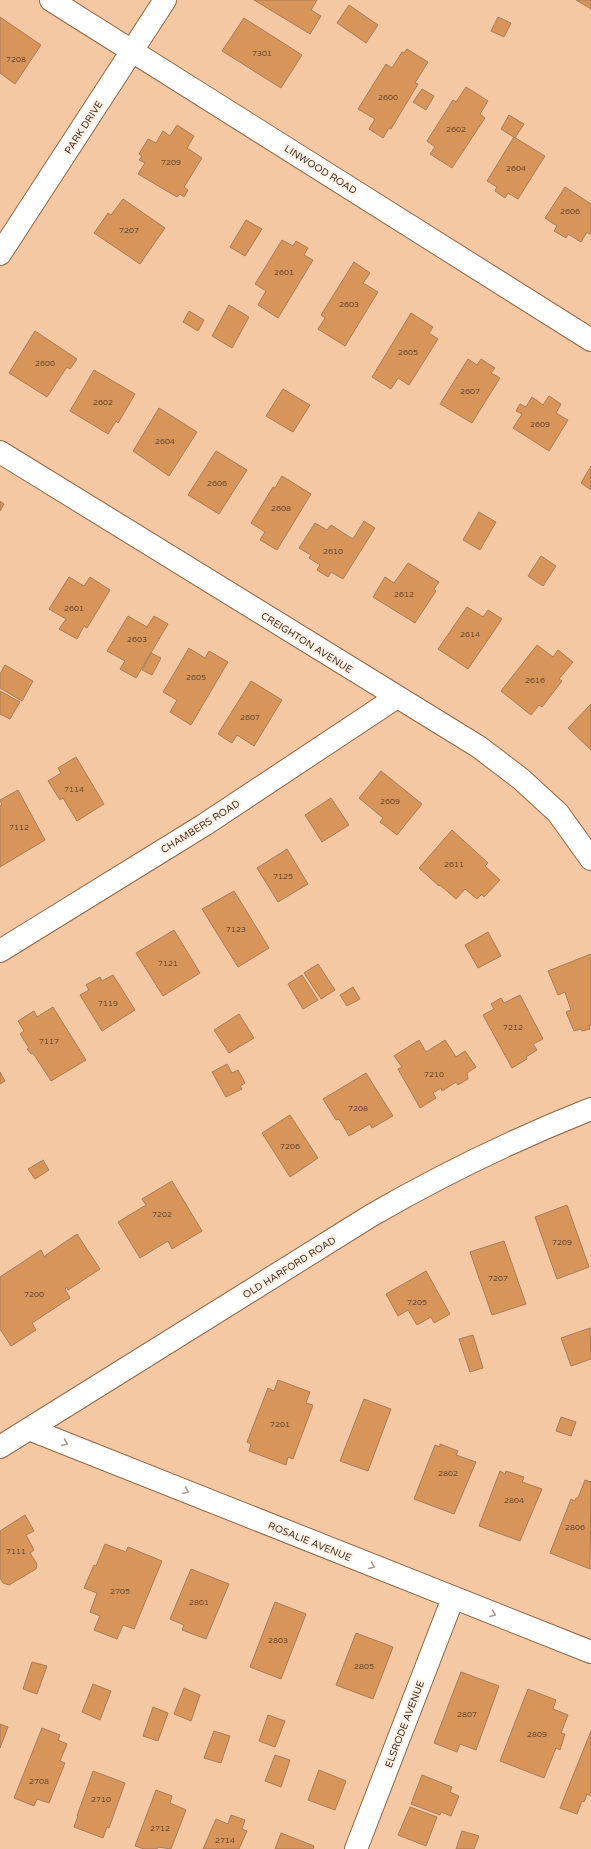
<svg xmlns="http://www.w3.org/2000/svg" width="591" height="1849" font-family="'Varela Round',sans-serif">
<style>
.building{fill:#d7955a;stroke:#a67d5a}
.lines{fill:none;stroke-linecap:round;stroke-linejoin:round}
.minor-casing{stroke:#8d6644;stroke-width:24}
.minor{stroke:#fff;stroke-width:22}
.oneway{stroke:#a29992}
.labels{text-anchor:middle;stroke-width:4;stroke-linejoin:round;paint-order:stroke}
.number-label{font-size:8px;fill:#6a4c32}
.street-label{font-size:10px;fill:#453324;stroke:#fdf0e4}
</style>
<rect width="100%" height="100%" fill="#f4c8a3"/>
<!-- building -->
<path class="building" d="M254 0H317L311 10 321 16 310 34Z
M576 0H591V9Z
M349 5 378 25 366 43 337 23Z
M0 17 41 45 15 84 0 73Z
M498 17 511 23 504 37 491 31Z
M244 18 302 55 281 88 222 51Z
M407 49 428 62 415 83 418 84 391 129 389 128 383 138 369 129 375 119 358 109 386 64 392 68 402 52 404 53Z
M466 87 488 101 480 114 485 118 452 168 430 154 435 147 427 141 453 100 456 102Z
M422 89 434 96 426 110 413 102Z
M509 115 524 124 515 138 501 129Z
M177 125 194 136 187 148 202 158 184 187 188 190 184 197 180 194 177 197 138 174 145 163 139 160 142 156 139 154 148 139 156 143 163 131 170 136Z
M514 137 545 156 518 199 508 193 505 198 495 191 497 187 487 181Z
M565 187 591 204V235L587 232 581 242 568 234 566 238 554 231 557 226 545 218Z
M123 199 165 228 140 264 94 233 108 213 111 215Z
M246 220 262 229 245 256 230 247Z
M282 240 293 246 296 241 308 248 304 255 313 260 278 318 258 305 266 291 255 284Z
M354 262 370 273 363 283 378 292 345 346 318 329 325 318 321 315Z
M229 305 249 317 232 348 212 336Z
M189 311 204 320 198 331 183 322Z
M411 313 433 327 429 333 438 339 409 385 398 378 391 389 372 377Z
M35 331 77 359 70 369 67 367 47 397 9 373Z
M468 359 477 365 481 359 495 368 491 373 500 378 472 423 440 404Z
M94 370 135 394 118 423 116 421 108 434 70 411Z
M283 389 310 405 293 432 266 416Z
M549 396 561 404 556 413 568 420 549 451 513 428 522 414 516 411 520 404 526 407 532 397 543 405Z
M159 408 197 432 169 476 133 451Z
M216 451 247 470 219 514 188 495Z
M591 466V490L581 483Z
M282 476 311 494 277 550 260 540 265 532 251 523 273 487 275 488Z
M0 501 4 504 0 511Z
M479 512 496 522 480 550 463 540Z
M364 521 375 528 343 579 331 572 328 577 317 570 320 565 309 558 311 555 299 548 315 523 327 530 331 525 353 539Z
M541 556 556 566 543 586 528 576Z
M408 563 439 582 434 589 436 591 415 623 373 597 385 577 394 583Z
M69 577 84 586 90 577 110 590 87 628 84 626 77 639 59 629 66 619 49 609Z
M467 607 483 617 488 610 502 619 468 669 438 649Z
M128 616 147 627 154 616 168 624 136 678 120 669 125 661 107 651Z
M537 645 553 657 558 650 573 662 559 679 562 681 542 707 539 705 531 715 501 691Z
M189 648 205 658 209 651 228 662 191 725 170 712 177 700 163 692Z
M151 653 161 658 152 675 142 670Z
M5 665 33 681 22 701 0 688V674Z
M251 681 282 700 254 746 237 735 232 743 218 734Z
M0 691 20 702 10 719 0 714Z
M591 704V750L568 728Z
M76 757 104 804 77 821 63 798 60 800 48 781 61 773 58 768Z
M381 771 422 804 397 835 380 822 383 818 359 798Z
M18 790 45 840 0 867V806L2 805 0 800Z
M331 798 349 825 322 842 305 815Z
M452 830 488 863 485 866 500 880 484 897 482 894 477 899 465 889 456 899 440 885 439 886 419 868Z
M287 849 308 884 278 902 257 868Z
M234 891 269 948 238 967 202 909Z
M174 930 200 973 163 996 136 953Z
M488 932 501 956 478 968 465 945Z
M591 954V1025H589L590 1029 582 1031 581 1029 574 1031 566 1012 571 1010 565 992 558 995 548 971Z
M318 964 335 990 321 999 304 973Z
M113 975 135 1010 102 1031 80 995 89 990 86 985 100 977 102 981Z
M302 975 318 1000 303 1009 288 984Z
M353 987 360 999 347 1006 340 995Z
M520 995 543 1039 533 1044 537 1050 526 1057 527 1059 512 1068 483 1015 494 1009 491 1004 501 998 504 1003Z
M53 1007 86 1060 51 1081 33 1053 31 1054 27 1049 29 1048 20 1034 24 1031 18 1021 34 1011 37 1017Z
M239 1014 254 1038 229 1053 214 1030Z
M419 1040 426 1052 445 1040 456 1057 465 1051 476 1067 467 1073 468 1079 458 1085 456 1082 442 1091 441 1088 433 1093 436 1098 420 1108 398 1069 402 1067 394 1056Z
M227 1064 232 1073 238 1070 245 1083 240 1086 242 1089 226 1097 212 1072Z
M0 1072 5 1081 0 1084Z
M366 1073 393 1116 372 1128 370 1124 349 1136 339 1119 336 1120 323 1099Z
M290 1115 318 1158 290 1177 262 1133Z
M43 1160 49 1170 35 1179 28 1169Z
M172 1181 202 1231 172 1249 168 1241 140 1258 118 1222 146 1205 142 1199Z
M567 1205 589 1267 557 1279 535 1217Z
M77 1234 100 1269 68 1290 67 1287 65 1289 70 1298 32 1323 36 1330 11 1346 0 1329V1277L41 1250 45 1258 46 1255Z
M504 1241 526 1304 492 1315 470 1252Z
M426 1271 450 1314 434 1323 431 1317 417 1325 408 1310 398 1316 386 1294Z
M590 1328 591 1359 571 1366 561 1338Z
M473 1335 483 1368 470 1372 459 1339Z
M278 1380 310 1392 306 1403 313 1405 293 1459 288 1457 286 1465 249 1451 251 1444 247 1442 268 1388 274 1391Z
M364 1399 391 1409 368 1471 340 1461Z
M561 1417 576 1422 571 1436 556 1431Z
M440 1444 458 1451 456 1455 476 1462 454 1514 414 1499 435 1445 440 1447Z
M500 1471 505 1474 506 1471 524 1477 522 1482 542 1489 520 1541 479 1526Z
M585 1480 591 1482 590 1569 550 1553 571 1499 575 1501 576 1498H578Z
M25 1515 34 1531 26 1535 34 1550 30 1553 37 1564 36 1569 9 1585 3 1583 0 1578V1531Z
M105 1544 126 1552 128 1547 162 1561 134 1629 123 1625 117 1639 94 1630 100 1616 90 1612 97 1593 84 1588 94 1565 96 1566Z
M191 1569 229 1584 206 1639 182 1630 184 1625 170 1619Z
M275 1602 306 1614 281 1679 250 1667Z
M356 1633 393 1647 373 1699 336 1685Z
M32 1662 47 1666 37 1694 23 1689Z
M461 1672 499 1686 476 1750 460 1744 457 1752 434 1743Z
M93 1684 111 1691 100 1720 82 1712Z
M184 1688 200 1695 191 1721 174 1714Z
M528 1689 556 1700 553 1709 568 1715 561 1733 565 1734 560 1750 556 1748 544 1778 500 1761Z
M153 1707 168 1713 158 1741 143 1736Z
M268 1715 285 1721 275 1747 259 1741Z
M0 1724 8 1727 0 1748Z
M42 1728 60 1735 58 1740 67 1744 60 1761 65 1763 49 1803 37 1799 34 1806 14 1798Z
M214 1731 230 1736 221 1763 204 1758Z
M591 1731V1796L587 1794 584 1802 582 1801 577 1814 560 1808Z
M275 1755 290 1760 281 1787 265 1781Z
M319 1770 346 1781 335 1810 308 1800Z
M93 1771 125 1783 109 1828 107 1827 103 1838 74 1827 78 1816H77Z
M422 1775 452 1787 450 1792 459 1796 451 1816 441 1812 440 1815 411 1804Z
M156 1790 172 1796 170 1803 186 1810 171 1849 158 1847 157 1849H144L135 1846Z
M410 1807 437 1817 426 1846 398 1835Z
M231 1815 245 1820 242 1829 247 1831 239 1849H203L216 1819 228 1824Z
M462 1831 479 1836 474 1849H456Z
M281 1833 314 1846 313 1849H275Z"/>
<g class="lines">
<!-- minor casing -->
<g class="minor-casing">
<path id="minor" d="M51 0 591 340
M0 254 165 0
M0 452 479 747 521 779 558 813 591 859
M0 951 204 825 397 697
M29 1429 591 1652
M0 1447 372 1215C443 1174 515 1139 591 1109
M356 1849 453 1598"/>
</g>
<!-- minor -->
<use href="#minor" class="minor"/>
</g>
<!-- one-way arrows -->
<defs><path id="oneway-chevron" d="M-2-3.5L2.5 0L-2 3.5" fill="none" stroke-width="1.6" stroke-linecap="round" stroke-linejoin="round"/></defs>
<g class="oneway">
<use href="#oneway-chevron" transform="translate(65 1443) rotate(22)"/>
<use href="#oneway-chevron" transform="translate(186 1491) rotate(22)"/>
<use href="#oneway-chevron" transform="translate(372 1566) rotate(22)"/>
<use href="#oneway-chevron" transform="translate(493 1614) rotate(21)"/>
</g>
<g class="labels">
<!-- number labels -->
<g class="number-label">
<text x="262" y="56">7301</text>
<text x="16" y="62">7208</text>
<text x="388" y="100">2600</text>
<text x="456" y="132">2602</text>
<text x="171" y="165">7209</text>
<text x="516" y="171">2604</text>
<text x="570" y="214">2606</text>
<text x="129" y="233">7207</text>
<text x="284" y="275">2601</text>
<text x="349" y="307">2603</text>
<text x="408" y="355">2605</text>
<text x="45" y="366">2600</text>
<text x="470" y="394">2607</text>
<text x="103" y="405">2602</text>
<text x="540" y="427">2609</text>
<text x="165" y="444">2604</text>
<text x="217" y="486">2606</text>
<text x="281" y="511">2608</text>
<text x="333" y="554">2610</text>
<text x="404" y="597">2612</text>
<text x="74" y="611">2601</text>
<text x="470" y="637">2614</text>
<text x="137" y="642">2603</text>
<text x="196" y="680">2605</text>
<text x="535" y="683">2616</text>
<text x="250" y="720">2607</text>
<text x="74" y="792">7114</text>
<text x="390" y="804">2609</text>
<text x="19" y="830">7112</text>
<text x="454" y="867">2611</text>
<text x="283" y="879">7125</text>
<text x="236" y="932">7123</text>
<text x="168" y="966">7121</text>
<text x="108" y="1006">7119</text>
<text x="513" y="1030">7212</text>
<text x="49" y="1044">7117</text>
<text x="434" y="1077">7210</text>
<text x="358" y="1111">7208</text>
<text x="290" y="1149">7206</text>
<text x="162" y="1217">7202</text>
<text x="562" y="1245">7209</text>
<text x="498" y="1281">7207</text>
<text x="34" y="1297">7200</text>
<text x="417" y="1305">7205</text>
<text x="280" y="1427">7201</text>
<text x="448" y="1476">2802</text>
<text x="514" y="1503">2804</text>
<text x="575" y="1530">2806</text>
<text x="16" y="1554">7111</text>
<text x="120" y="1594">2705</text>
<text x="199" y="1605">2801</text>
<text x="278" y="1643">2803</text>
<text x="364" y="1669">2805</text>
<text x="467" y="1717">2807</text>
<text x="537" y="1737">2809</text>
<text x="39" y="1784">2708</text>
<text x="101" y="1802">2710</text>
<text x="160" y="1831">2712</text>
<text x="225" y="1843">2714</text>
</g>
<!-- street labels -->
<g class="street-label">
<text transform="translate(83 127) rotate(-57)" y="4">PARK DRIVE</text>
<text transform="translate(321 169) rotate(32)" y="4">LINWOOD ROAD</text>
<text transform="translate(307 642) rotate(32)" y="4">CREIGHTON AVENUE</text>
<text transform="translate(200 826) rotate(-32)" y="4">CHAMBERS ROAD</text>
<text transform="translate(289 1267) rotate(-32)" y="4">OLD HARFORD ROAD</text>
<text transform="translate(310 1541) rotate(22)" y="4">ROSALIE AVENUE</text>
<text transform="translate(404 1724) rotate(-69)" y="4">ELSRODE AVENUE</text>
</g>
</g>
</svg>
